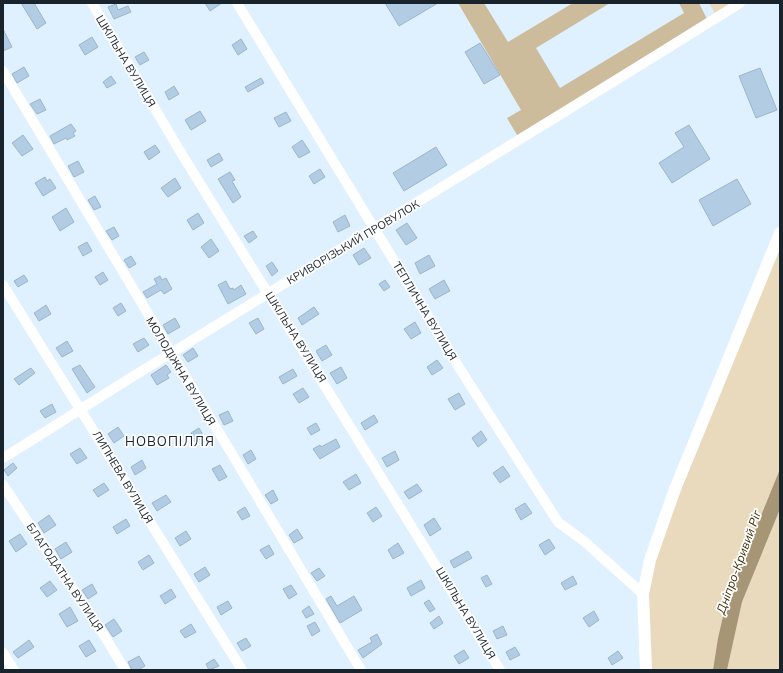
<svg xmlns="http://www.w3.org/2000/svg" width="783" height="673" font-family="Mulish,sans-serif">
<style>
.green{fill:#e9dabd}
.forest{fill:#cdbc9b}
.water{fill:#a69675}
.building{fill:#b1cce3;stroke:#9bb6cc}
.lines{fill:none;stroke-linecap:round;stroke-linejoin:round}
.minor{stroke:#fff;stroke-width:10}
.tertiary{stroke:#fff;stroke-width:12}
.labels{text-anchor:middle;stroke-width:3.5;stroke-linejoin:round;paint-order:stroke}
.street-label{font-size:11px;fill:#19232b;stroke:#fff}
.water-label{font-size:12px;font-style:italic;fill:#3c2a00;stroke:#fff}
.quarter-label{font-size:13px;letter-spacing:1px;fill:#19232b;stroke:#fff}
</style>
<rect width="100%" height="100%" fill="#dff0fe"/>
<!-- green -->
<path class="green" d="M709 3H740L717 17Z
M780 233V469L727 599 718 638 713 670H646L650 560Z
M780 509V670H727L742 602Z"/>
<!-- forest -->
<path class="forest" d="M458 3H484L508 42 573 3H610L536 48 560 88 684 13 679 3H699L709 23 520 140 507 118 521 110Z"/>
<!-- water -->
<path class="water" d="M780 469V509L742 602 727 670H713L718 638 727 599Z"/>
<!-- building -->
<path class="building" d="M21 3H34L46 23 37 29Z
M205 3H222L210 11Z
M385 3H438L399 26Z
M116 4 118 10 128 6 131 12 114 19 108 7Z
M3 29 12 47 3 51Z
M92 37 98 47 85 55 79 45Z
M241 39 247 49 238 55 232 45Z
M480 43 500 75 484 84 465 52Z
M144 52 149 60 140 65 135 57Z
M24 67 29 76 17 83 12 74Z
M760 68 777 110 756 118 739 76Z
M111 76 116 83 107 88 103 82Z
M261 78 264 83 248 92 245 87Z
M174 86 179 94 169 100 165 92Z
M40 99 46 110 37 114 30 104Z
M200 111 206 121 191 130 185 120Z
M286 112 291 121 279 127 274 118Z
M71 124 76 131 73 133 75 136 67 140 66 138 54 144 50 136Z
M689 125 710 159 672 183 659 163 684 147 675 133Z
M23 135 33 149 22 156 12 143Z
M302 140 310 152 299 158 292 147Z
M155 145 160 152 149 160 144 152Z
M436 147 447 165 404 191 393 173Z
M219 153 223 160 211 167 207 160Z
M78 161 84 172 74 177 68 166Z
M320 169 325 177 314 184 309 176Z
M230 172 235 180 232 181 241 197 233 203 218 179Z
M45 177 47 181 50 179 56 188 43 196 35 183Z
M175 178 181 188 168 197 161 188Z
M737 179 751 204 713 226 699 200Z
M95 196 101 207 94 210 88 200Z
M66 208 74 222 60 231 52 217Z
M198 213 204 223 193 230 187 220Z
M345 215 350 226 338 232 333 222Z
M407 223 417 238 406 245 396 230Z
M114 227 119 236 112 240 106 231Z
M253 231 257 237 249 243 244 236Z
M211 239 219 251 209 258 201 247Z
M87 242 92 251 83 256 78 247Z
M364 248 371 258 359 265 353 255Z
M429 255 435 266 420 274 415 263Z
M131 256 136 264 129 268 124 260Z
M272 262 278 271 272 276 266 266Z
M103 272 108 280 100 285 95 277Z
M24 275 28 281 18 287 14 281Z
M160 276 162 280 166 278 172 289 164 294 161 290 147 298 143 292 157 284 154 279Z
M385 280 390 287 384 291 379 284Z
M444 280 450 291 435 299 429 289Z
M226 281 230 289 233 288 234 290 241 285 246 294 228 304 218 285Z
M121 303 126 311 118 316 113 308Z
M46 305 51 314 39 321 34 313Z
M314 307 319 314 302 325 298 318Z
M175 318 180 327 168 334 163 325Z
M258 318 264 329 256 334 249 323Z
M415 322 421 333 411 339 404 329Z
M144 338 149 345 138 352 133 344Z
M67 341 73 351 62 357 56 348Z
M326 345 332 355 322 361 316 351Z
M193 348 198 356 188 362 183 355Z
M437 360 443 368 432 375 427 367Z
M80 365 95 387 87 393 72 369Z
M166 365 171 372 167 375 169 378 157 385 151 375Z
M341 367 347 378 337 384 330 373Z
M31 368 35 373 19 385 14 379Z
M293 369 297 376 283 384 279 377Z
M303 388 309 397 299 403 293 394Z
M459 393 465 404 455 410 448 399Z
M52 404 56 412 45 418 40 411Z
M228 411 233 421 224 425 219 415Z
M374 415 378 422 365 430 361 423Z
M316 423 320 430 311 435 307 428Z
M118 427 124 436 114 443 108 434Z
M199 428 204 437 195 442 191 433Z
M481 431 487 440 478 447 472 438Z
M336 439 340 447 320 459 313 449 320 445 321 447Z
M80 448 87 458 77 464 70 454Z
M251 450 256 459 248 464 243 455Z
M395 451 399 460 387 467 382 458Z
M142 460 146 468 135 475 131 467Z
M13 463 17 468 8 476 4 470Z
M220 465 227 477 219 481 212 469Z
M503 466 510 476 500 483 493 473Z
M356 474 361 483 349 490 343 482Z
M104 483 109 490 98 497 93 490Z
M417 484 422 491 409 499 404 492Z
M273 490 278 500 271 504 265 495Z
M166 495 171 502 157 511 152 503Z
M525 503 532 513 521 520 515 509Z
M245 507 250 516 242 520 237 512Z
M376 507 382 516 373 522 367 513Z
M49 515 56 525 44 533 38 523Z
M434 518 441 529 430 536 424 525Z
M126 519 130 526 117 534 113 527Z
M297 529 303 538 294 543 289 535Z
M186 531 191 539 180 546 175 538Z
M20 534 27 544 16 552 9 541Z
M549 539 555 548 545 555 539 545Z
M66 542 72 552 61 559 55 549Z
M398 543 404 553 393 559 388 550Z
M269 545 274 554 266 559 260 550Z
M468 551 472 558 454 568 450 561Z
M149 555 154 563 143 570 138 562Z
M205 567 210 575 199 582 194 574Z
M319 568 325 576 317 581 311 573Z
M487 575 492 584 486 587 481 578Z
M573 576 577 584 565 590 561 583Z
M421 580 425 588 411 596 407 588Z
M50 581 57 590 47 597 40 588Z
M92 584 97 593 88 599 82 590Z
M291 585 297 594 289 599 283 589Z
M171 589 176 597 165 604 160 596Z
M331 596 337 606 354 596 362 610 340 623 326 599Z
M429 600 435 609 430 612 424 603Z
M228 601 232 608 221 615 217 607Z
M309 606 314 614 306 618 302 611Z
M70 607 78 621 67 627 59 614Z
M594 611 599 620 589 627 583 618Z
M439 616 443 623 434 629 430 623Z
M114 619 122 631 113 637 105 625Z
M315 622 320 631 312 636 307 626Z
M191 624 196 632 185 638 180 631Z
M503 626 507 635 497 639 493 631Z
M377 634 382 644 363 658 358 650 372 642 370 638Z
M246 638 251 646 242 651 237 643Z
M29 640 34 647 18 658 13 652Z
M89 640 96 651 86 657 79 646Z
M515 647 520 655 510 660 506 652Z
M464 650 469 658 459 664 454 656Z
M618 651 623 658 612 665 608 658Z
M139 656 145 666 138 670H132L128 662Z
M214 659 219 666 209 670 206 664Z"/>
<g class="lines">
<!-- minor -->
<path class="minor" d="M92 3 183 156 500 670
M237 3 460 369 558 522 585 542 643 594
M3 71 361 670
M3 285 242 670
M3 458C60 423 116 386 173 352 362 235 552 121 740 3
M3 485 102 632 125 670
M3 653 14 670"/>
<!-- tertiary -->
<path class="tertiary" d="M646 670 643 594 650 560 675 489 780 233"/>
</g>
<g class="labels">
<!-- street labels -->
<g class="street-label">
<text transform="translate(126 61) rotate(59)" y="4">ШКІЛЬНА ВУЛИЦЯ</text>
<text transform="translate(353 242) rotate(-31)" y="4">КРИВОРІЗЬКИЙ ПРОВУЛОК</text>
<text transform="translate(425 311) rotate(59)" y="4">ТЕПЛИЧНА ВУЛИЦЯ</text>
<text transform="translate(296 337) rotate(58)" y="4">ШКІЛЬНА ВУЛИЦЯ</text>
<text transform="translate(181 371) rotate(59)" y="4">МОЛОДІЖНА ВУЛИЦЯ</text>
<text transform="translate(123 477) rotate(59)" y="4">ЛИПНЕВА ВУЛИЦЯ</text>
<text transform="translate(65 577) rotate(56)" y="4">БЛАГОДАТНА ВУЛИЦЯ</text>
<text transform="translate(466 613) rotate(59)" y="4">ШКІЛЬНА ВУЛИЦЯ</text>
</g>
<!-- water labels -->
<g class="water-label">
<text transform="translate(739 562) rotate(-70)" y="4">Дніпро-Кривий Ріг</text>
</g>
<!-- quarter labels -->
<g class="quarter-label">
<text x="170" y="446">НОВОПІЛЛЯ</text>
</g>
</g>
<!-- border -->
<rect width="783" height="673" fill="none" stroke="#19232b" stroke-width="8"/>
</svg>
